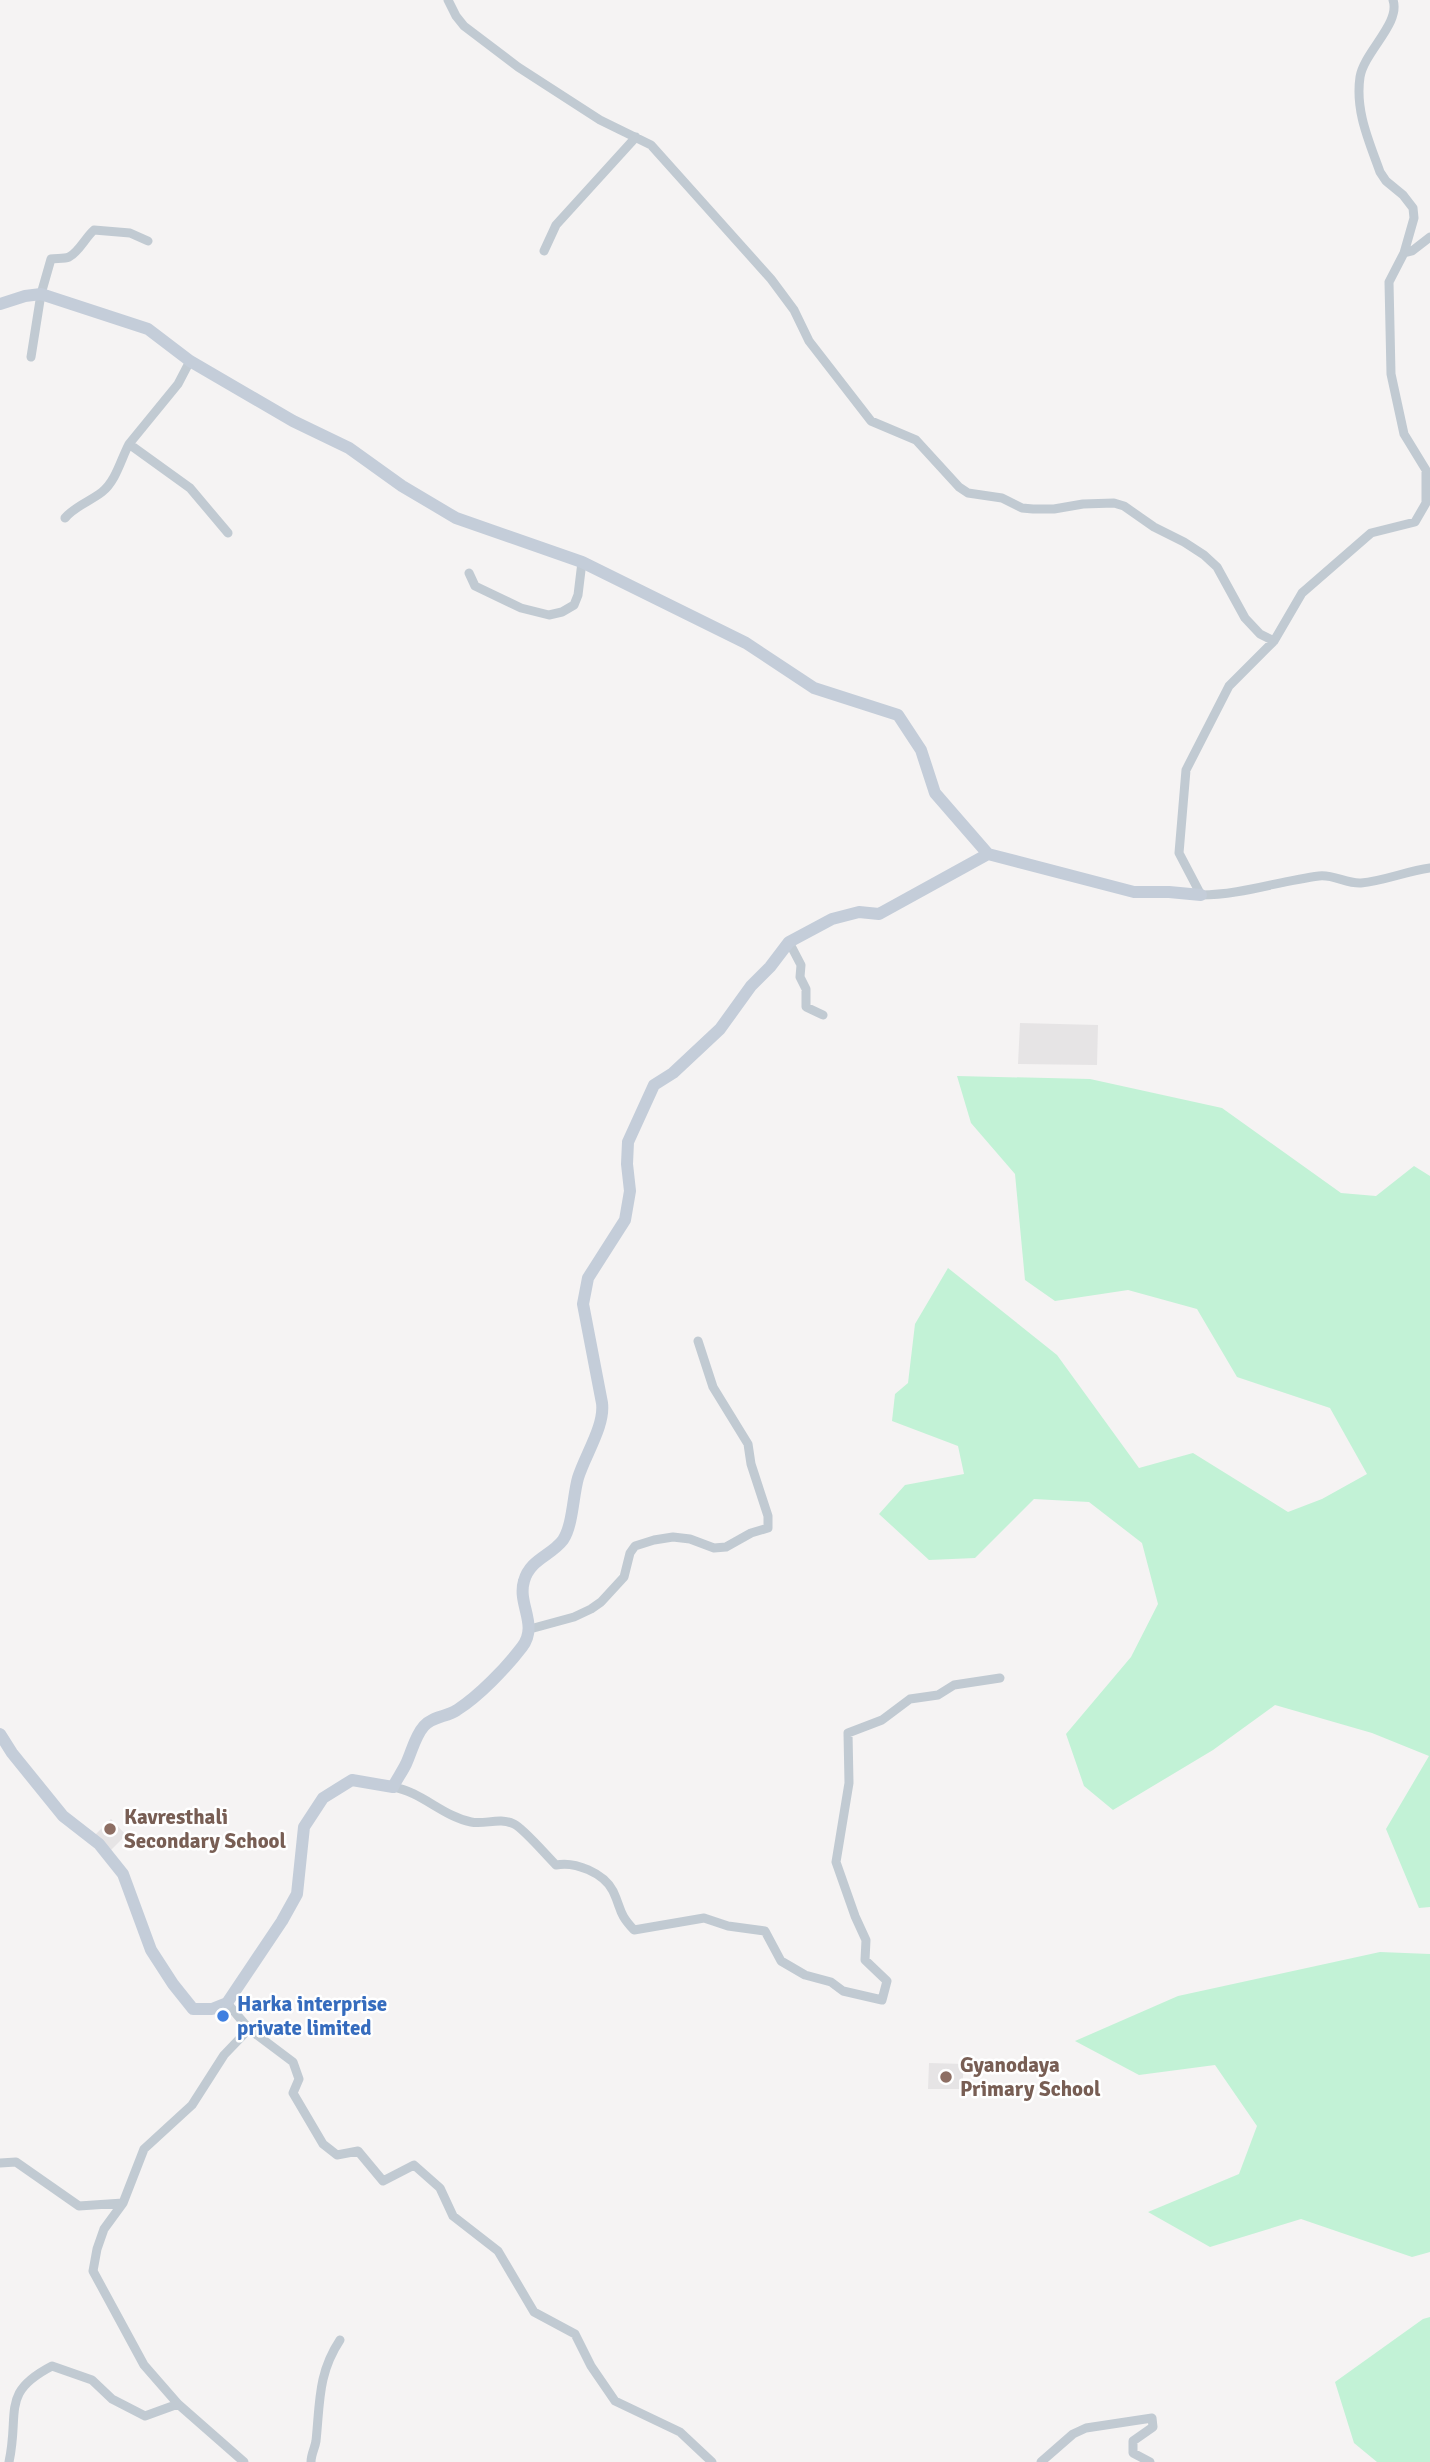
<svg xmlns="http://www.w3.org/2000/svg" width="1430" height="2462" font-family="Signika,sans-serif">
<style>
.education{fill:#e6e4e5}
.green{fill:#c2f2d6}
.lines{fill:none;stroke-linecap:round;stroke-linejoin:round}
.street{stroke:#c1cad2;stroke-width:9}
.secondary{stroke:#c4cdd9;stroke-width:12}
.education-dot{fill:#8d6e63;stroke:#fff;stroke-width:2.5}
.shop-dot{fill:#3f7fe0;stroke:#fff;stroke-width:2.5}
.labels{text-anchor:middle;stroke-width:5;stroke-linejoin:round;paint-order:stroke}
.education-label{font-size:21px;font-weight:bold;fill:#785e54;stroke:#fff;text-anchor:start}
.shop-label{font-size:21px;font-weight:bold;fill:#366cbe;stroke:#fff;text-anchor:start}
</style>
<rect width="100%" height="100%" fill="#f5f3f3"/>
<!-- education -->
<path class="education" d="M1020 1023 1098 1025 1097 1065 1018 1064Z
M111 1819 126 1835 110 1851 94 1836Z
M929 2063 964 2064 962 2089H928Z"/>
<!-- green -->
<path class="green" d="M957 1076 1090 1079 1222 1108 1341 1193 1376 1196 1414 1166 1430 1176V1907L1419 1908 1386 1829 1429 1756 1372 1733 1275 1705 1213 1750 1113 1810 1084 1786 1066 1734 1131 1657 1158 1604 1142 1543 1089 1502 1034 1499 975 1558 929 1560 879 1514 905 1485 964 1474 958 1446 892 1421 895 1394 908 1383 915 1324 948 1268 1057 1355 1139 1468 1193 1453 1288 1512 1322 1499 1367 1474 1330 1408 1237 1377 1197 1309 1128 1290 1055 1301 1025 1280 1015 1174 971 1123Z
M1380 1952 1430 1954V2252L1412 2257 1301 2219 1210 2247 1148 2212 1239 2174 1257 2126 1215 2065 1139 2075 1075 2041 1178 1996Z
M1430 2317V2462H1377L1354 2443 1335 2382 1423 2319Z"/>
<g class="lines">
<!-- street -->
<path class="street" d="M448 0 456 16 464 26 518 67 600 120 651 145 771 279 794 310 809 341 871 421 916 440 959 487 968 493 1002 498 1022 508 1033 509H1054L1083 504 1114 503 1124 506 1154 527 1184 542 1204 555 1217 567 1245 618 1260 634 1274 641
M1393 0C1401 23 1364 52 1360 77 1355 111 1369 141 1380 172L1386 181 1403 195 1413 208 1414 218 1404 253 1389 282 1391 374 1404 434 1426 470V503L1415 522 1371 533 1302 593 1274 641 1229 686 1186 770 1179 853 1201 895C1241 895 1279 881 1319 876 1333 874 1347 884 1361 883 1384 881 1407 871 1430 868
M544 251 556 225 636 137
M1404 253 1412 251 1430 237
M31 357 41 294 51 259C56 258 64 259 69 257 79 252 85 238 94 230L130 233 148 241
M190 361 178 384 129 444 190 488 228 533
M65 518C75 506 89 502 102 492 116 481 121 459 129 444
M469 573 475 586 521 608 549 615 562 612 574 605 578 595 582 562
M789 942 801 965 800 977 806 989V1007L823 1015
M530 1629 574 1617 591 1609 601 1602 624 1577 630 1553 635 1546 654 1540 673 1537 690 1539 714 1548 726 1547 751 1533 768 1528V1516L751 1464 748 1444 713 1387 698 1341
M393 1787C422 1792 442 1816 471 1822 485 1825 499 1817 514 1824 523 1828 547 1856 556 1865 575 1861 604 1873 613 1891 622 1910 618 1913 634 1930L704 1918 728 1926 765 1931 781 1961 805 1975 831 1982 843 1991 882 2000 887 1981 865 1960 866 1940 855 1916 836 1862 849 1783 848 1733 882 1720 910 1699 938 1695 954 1685 1000 1678
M227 2003 249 2029 224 2055 192 2105 144 2149 123 2203 104 2229 97 2249 93 2271 144 2365 178 2404 244 2462
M249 2029 293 2062 299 2079 293 2093 323 2144 337 2155 358 2151 383 2181 414 2165 440 2188 453 2216 498 2251 534 2312 575 2334 591 2366 615 2401 680 2432 712 2462
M0 2163 16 2162 79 2206 123 2203
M9 2462C20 2411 0 2393 52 2366L92 2380 112 2399 145 2416 178 2404
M311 2462C311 2454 315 2448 316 2441 320 2402 318 2373 340 2340
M1041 2462 1073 2434 1086 2428 1152 2418 1153 2427 1133 2441V2453L1150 2462"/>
<!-- secondary -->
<path class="secondary" d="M0 304 25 296 41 294 148 329 190 361 293 421 349 448 402 486 456 518 582 562 746 643 814 688 898 715 921 750 935 793 988 854 1134 892H1169L1201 895
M0 1734 12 1753 63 1816 99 1844 123 1874 151 1950 173 1984 193 2009H212L227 2003 282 1921 297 1894 304 1827 323 1798 352 1780 393 1787C397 1779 402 1772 406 1764 412 1751 415 1736 424 1726 433 1716 447 1717 457 1710 479 1696 506 1668 522 1647 539 1625 517 1604 524 1581 530 1559 551 1556 563 1540 573 1525 573 1495 578 1478 585 1455 605 1426 602 1403L583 1304 588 1278 625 1220 630 1191 627 1164 628 1142 654 1085 673 1073 720 1029 751 986 770 967 789 942 832 919 859 912 879 914 988 854"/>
</g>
<!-- markers -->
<g class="education-dot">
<circle cx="110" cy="1829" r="7"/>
<circle cx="946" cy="2077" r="7"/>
</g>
<circle class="shop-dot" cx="223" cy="2016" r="7"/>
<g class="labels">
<!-- education labels -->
<g class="education-label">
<text x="124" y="1824">Kavresthali<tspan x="124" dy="24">Secondary School</tspan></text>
<text x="960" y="2072">Gyanodaya<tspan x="960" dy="24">Primary School</tspan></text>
</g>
<!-- shop labels -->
<g class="shop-label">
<text x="237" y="2011">Harka interprise<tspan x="237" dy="24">private limited</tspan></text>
</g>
</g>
</svg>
